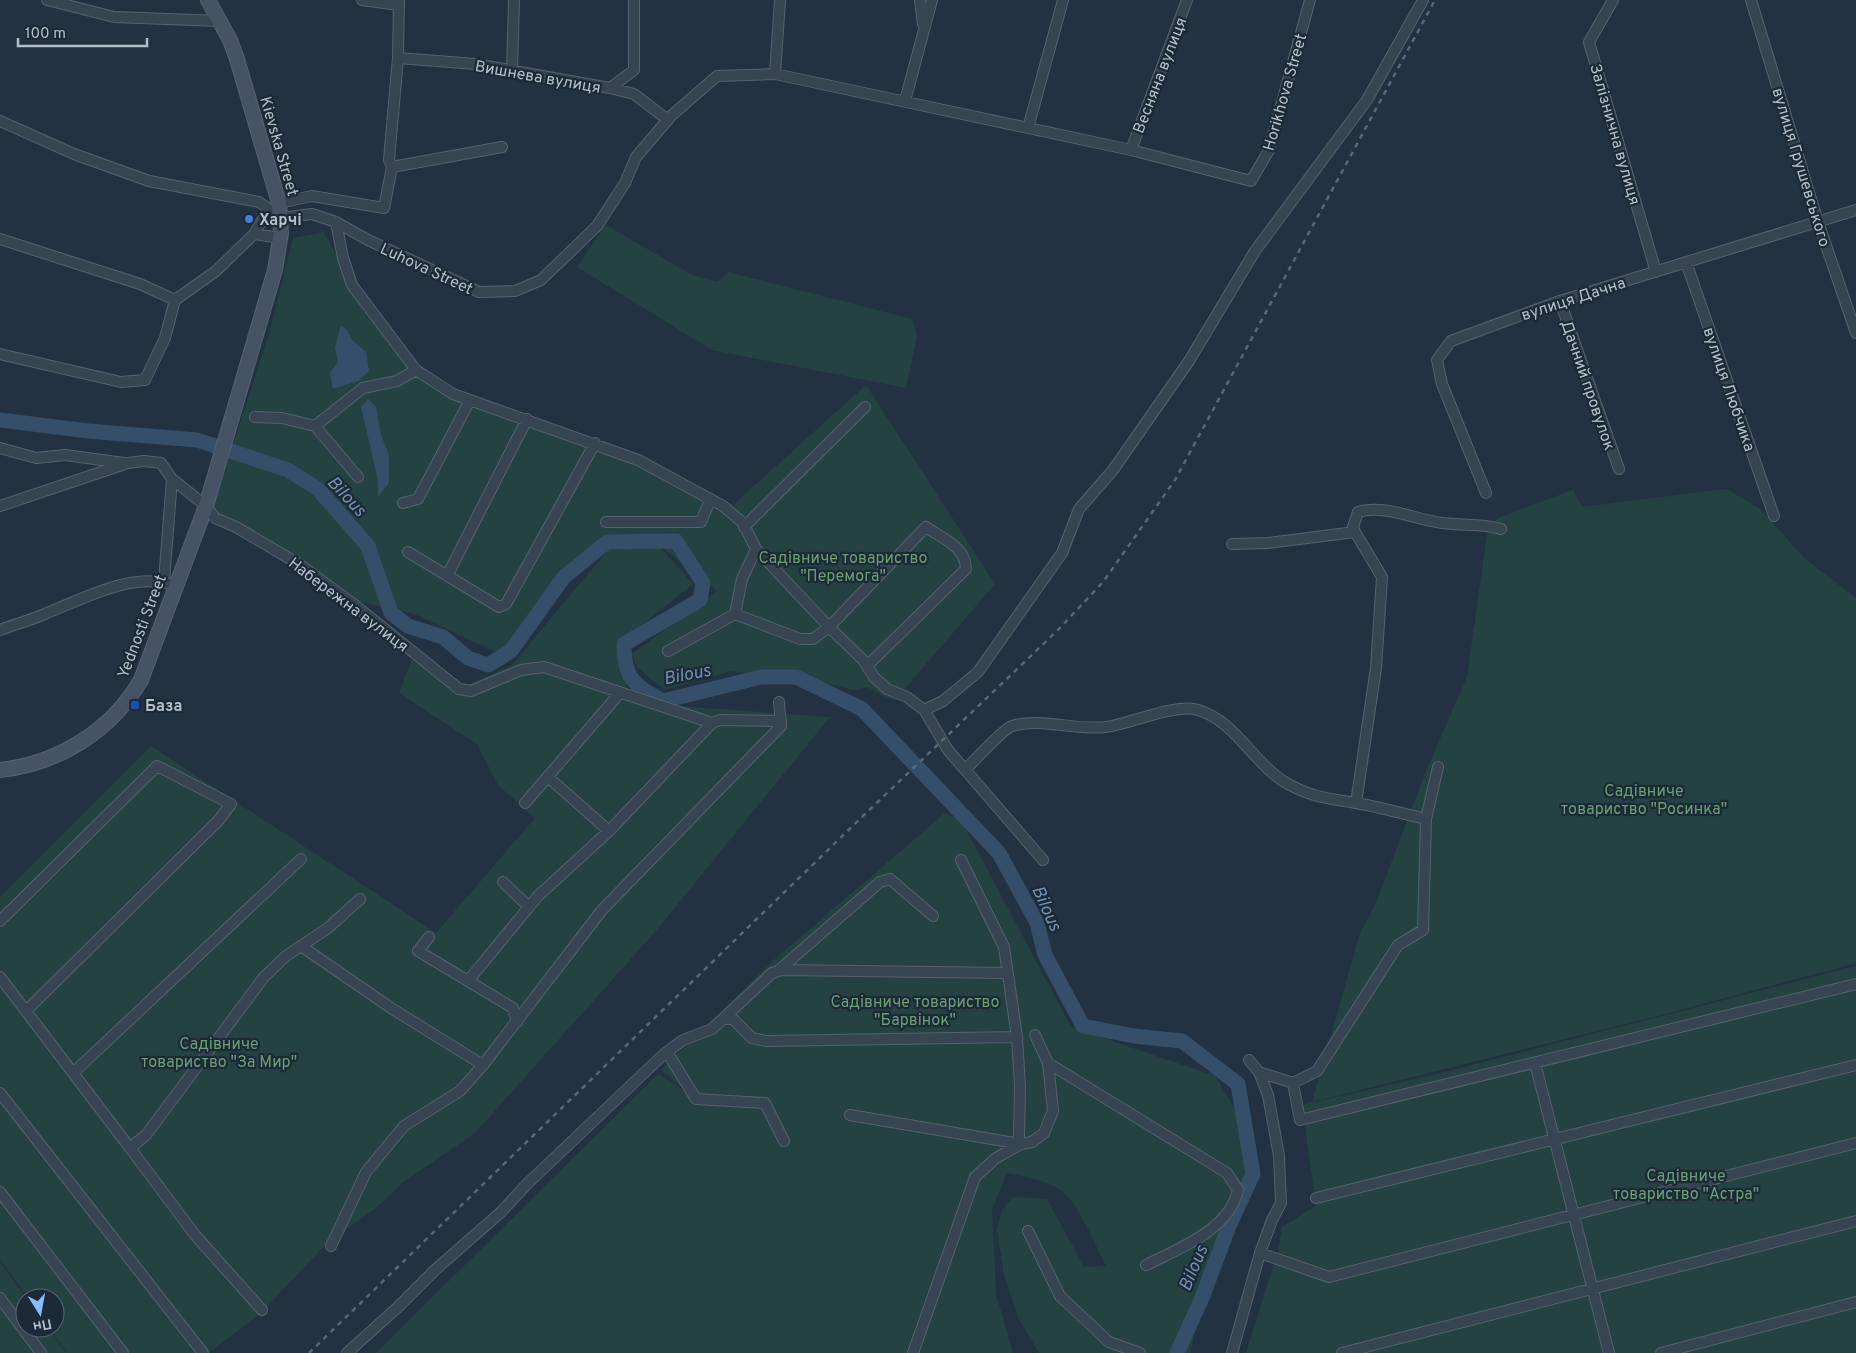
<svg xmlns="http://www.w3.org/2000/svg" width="1856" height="1353" font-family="Overpass,sans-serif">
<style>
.green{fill:#254243}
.water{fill:#354f6a}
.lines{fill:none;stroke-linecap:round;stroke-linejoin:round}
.river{stroke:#354f6a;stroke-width:15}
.street-casing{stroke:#55626f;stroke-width:12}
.secondary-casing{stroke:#55626f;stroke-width:16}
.street{stroke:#374452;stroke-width:10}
.secondary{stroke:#455365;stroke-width:14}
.rail{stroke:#596879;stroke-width:2.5;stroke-dasharray:5 5;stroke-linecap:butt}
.shop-dot{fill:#3f7fe0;stroke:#1c2937;stroke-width:2}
.transit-dot{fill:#1a4fb4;stroke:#1c2937;stroke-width:2}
.labels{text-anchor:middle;stroke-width:4.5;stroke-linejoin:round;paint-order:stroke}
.street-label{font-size:16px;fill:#b4bfcc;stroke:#1c2937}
.poi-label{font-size:16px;font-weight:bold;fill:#b4bfcc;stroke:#1c2937;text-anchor:start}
.park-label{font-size:16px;fill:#699f72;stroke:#1c2937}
.water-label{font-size:18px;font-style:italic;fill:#7192b2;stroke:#1c2937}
</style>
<rect width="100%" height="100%" fill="#233242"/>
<!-- green -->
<path class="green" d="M606 225 694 276 718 282 728 272 912 319 917 336 906 388 712 350 577 267Z
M324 232 352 285 432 385 643 455 733 505 866 385 995 584 894 701 867 687 852 690 836 685 731 671 664 690 637 667 632 654 717 591 649 537 614 538 590 547 538 608 502 655 415 614 357 601 285 550 211 513 269 334 293 238Z
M1726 489 1759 508 1805 559 1856 598V963L1658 1016 1312 1102 1359 936 1376 903 1426 771 1467 677 1487 535 1498 518 1573 490 1582 507Z
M660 547 693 584 617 645 627 688 662 705 830 717 655 932 475 1133 403 1182 375 1209 327 1243 259 1315 208 1353H67L49 1328H55V1298H28L0 1259V897L151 746 436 933 535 818 498 785 477 744 399 693 414 653 459 689 512 665 608 550Z
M945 813 962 822 1071 1027 1215 1076 1248 1130 1250 1175C1216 1218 1204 1298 1190 1353H1039L1018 1317 1004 1275 997 1230 1002 1210 1013 1197 1047 1199 1084 1267 1106 1266C1097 1248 1078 1203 1063 1192 1047 1180 1026 1177 1007 1173L992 1209 996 1294 1013 1353H376L658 1074 696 1099 661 1070 776 958Z
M1856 966V1353H1246L1278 1251 1282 1227 1316 1206 1302 1105 1441 1073Z
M0 1262 26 1298 25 1328H48L66 1353H0Z"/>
<!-- water -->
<path class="water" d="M341 325 347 330 352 340 366 352 369 371 358 381 333 389 330 373 338 362 335 347Z
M368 399 376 407 381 435 389 455V483L378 497V480L361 407Z"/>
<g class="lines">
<!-- river -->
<path class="river" d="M0 420 88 431 197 440 288 470 318 489 368 546 391 613 408 626 443 637 468 658 488 665 511 651 564 577 607 542 676 541 703 583 700 600 624 644C624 679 634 685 663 701L761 677H796L862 709 999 853 1037 923 1045 955 1083 1026 1134 1036 1182 1041 1238 1084 1253 1174 1229 1226 1202 1298 1177 1353"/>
<!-- street casing -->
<g class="street-casing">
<path id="street" d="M47 0 114 17 220 21
M362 0 399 5
M399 0 398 58 389 160 392 167 502 147
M920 0 923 24
M1613 0 1589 42 1656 272
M1751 0 1818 222 1856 333
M398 58 476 64 610 88 634 94 668 120
M512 71 514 0
M775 74 780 0
M610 88 634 70V0
M905 101 932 0
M0 121 74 154 149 181 259 202 281 218 312 214 336 222 343 258 352 285 416 370 453 394 638 460 723 506 743 523 756 549 829 627 863 660 874 677 887 689 907 697 924 710 948 750 1043 860
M1028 128 1063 0
M1131 150 1187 0
M279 203 312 196 384 208 392 167
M336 222 368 240 479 292 515 291 541 280 597 226 625 183 636 157 671 116 717 76 775 74 1131 150 1251 181 1269 150 1310 0
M254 234 269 209
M0 239 140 284 175 300
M1686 262 1774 516
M1560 301 1619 469
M0 354 121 382 145 380 165 338 175 300 216 271 254 234 280 238
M255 417 282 418 315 426 363 388 397 381 416 370
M315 426 358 477
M0 448 36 458 65 455 124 463
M1486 493 1442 384 1437 360 1451 341 1560 301 1856 210
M403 503 418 499 470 400
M0 506 128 463 144 461 161 463 172 479 206 506 215 518 236 527 302 566 356 606 459 689 471 691 521 670 544 667 712 723
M606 522H701L710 500
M744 527 865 407
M1232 544 1268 543 1355 532
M408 552 499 607 506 604 595 443
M447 576 527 419
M164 581 172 479
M735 614 742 579 756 549
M0 630C16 624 32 620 47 613 85 598 135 570 176 586
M668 651 735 614 800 639H813L829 627 926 527C943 539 965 546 966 569L867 666
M924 710 943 701 978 672 1062 553 1079 509 1113 470 1189 361 1255 251 1367 100 1423 0
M965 770C974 761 1003 729 1012 726 1041 717 1076 731 1106 727 1130 724 1176 703 1198 710 1236 721 1254 765 1288 784 1314 798 1328 798 1356 803 1380 807 1403 814 1426 819
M548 777 609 831
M525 803 619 694
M1356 803 1376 668 1382 577 1355 532 1353 527 1358 512C1386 504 1415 520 1443 523 1463 526 1482 523 1501 529
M961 860 1004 947 1017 1037 1020 1086 1019 1137 1021 1144
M503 882 529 907
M0 921 157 766 231 804 218 821 26 1011
M429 937 418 951 468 981
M301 946 391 1008 483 1065
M778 971 880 882 890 879 933 916
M0 977 130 1148 146 1135 264 977 286 956 328 928 360 899
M723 1019H733L752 1038 766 1041 1017 1037
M517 1022 513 1008 468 981 538 896 609 831 712 723 720 720 781 721
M667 1052 696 1099 765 1103 784 1141
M1048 1063 1227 1173 1238 1190C1229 1230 1180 1248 1146 1265
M1535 1063 1609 1353
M1259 1072 1293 1083 1300 1120 1856 984
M73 1073 301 859
M1293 1083 1317 1071 1398 945 1423 930 1426 819 1438 767
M0 1093 203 1353
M850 1115 1021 1144
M130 1148 195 1235 262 1310
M0 1192 123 1353
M1316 1198 1856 1065
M1028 1231 1060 1296 1109 1342 1140 1353
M331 1246 366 1172 404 1126 460 1091 483 1065 602 910 781 726 779 702
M1260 1253 1329 1277 1856 1143
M0 1298 41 1353
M347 1353 398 1307 436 1269 500 1213 527 1184 663 1055 683 1040 712 1029 772 973 781 970 1007 973
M913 1353 975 1177 996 1158 1021 1144 1032 1142 1044 1133 1053 1111 1048 1063 1035 1035
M1232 1353 1260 1253 1272 1220 1281 1203 1279 1156 1268 1095 1259 1072 1249 1060
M1342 1353 1856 1221
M1661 1353 1856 1302"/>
</g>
<!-- secondary casing -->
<g class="secondary-casing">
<path id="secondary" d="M0 770C58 764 111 731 141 680L206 506 275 270 281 233 279 203 237 59 230 40 208 0"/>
</g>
<!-- street -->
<use href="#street" class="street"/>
<!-- secondary -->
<use href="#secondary" class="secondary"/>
<!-- rail -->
<path class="rail" d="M309 1353 863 816 1058 630 1103 582 1175 480 1435 0"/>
</g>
<!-- markers -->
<circle class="shop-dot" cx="249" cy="219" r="5"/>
<rect class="transit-dot" x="130" y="700" width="10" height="10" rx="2.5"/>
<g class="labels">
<!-- street labels -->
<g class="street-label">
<text transform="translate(1159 75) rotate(-69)" y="6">Весняна вулиця</text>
<text transform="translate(538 76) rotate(10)" y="6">Вишнева вулиця</text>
<text transform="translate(1284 92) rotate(-74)" y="6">Horikhova Street</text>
<text transform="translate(1616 134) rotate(74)" y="6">Залізнична вулиця</text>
<text transform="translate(280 146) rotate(74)" y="6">Kievska Street</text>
<text transform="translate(1802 167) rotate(73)" y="6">вулиця Грушевського</text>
<text transform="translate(427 268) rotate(25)" y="6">Luhova Street</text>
<text transform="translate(1573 298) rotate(-18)" y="6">вулиця Дачна</text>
<text transform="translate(1589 385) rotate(71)" y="6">Дачний провулок</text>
<text transform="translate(1730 389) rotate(71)" y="6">вулиця Любчика</text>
<text transform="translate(349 604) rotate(37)" y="6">Набережна вулиця</text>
<text transform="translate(141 626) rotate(-69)" y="6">Yednosti Street</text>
</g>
<!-- poi labels -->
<g class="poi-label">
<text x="259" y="225">Харчі</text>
<text x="145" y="711">База</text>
</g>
<!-- park labels -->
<g class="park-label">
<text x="843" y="563">Садівниче товариство<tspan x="843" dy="18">"Перемога"</tspan></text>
<text x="1644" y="796">Садівниче<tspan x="1644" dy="18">товариство "Росинка"</tspan></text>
<text x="915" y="1007">Садівниче товариство<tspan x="915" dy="18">"Барвінок"</tspan></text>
<text x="219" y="1049">Садівниче<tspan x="219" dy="18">товариство "За Мир"</tspan></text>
<text x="1686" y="1181">Садівниче<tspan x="1686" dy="18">товариство "Астра"</tspan></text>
</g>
<!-- water labels -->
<g class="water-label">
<text transform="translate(347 496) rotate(47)" y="6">Bilous</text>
<text transform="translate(687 674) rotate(-11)" y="6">Bilous</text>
<text transform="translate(1047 908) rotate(66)" y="6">Bilous</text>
<text transform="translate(1193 1268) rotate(-67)" y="6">Bilous</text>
</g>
</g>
<!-- north arrow -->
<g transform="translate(40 1313) rotate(169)"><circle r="24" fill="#1c2937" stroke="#596573"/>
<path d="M0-4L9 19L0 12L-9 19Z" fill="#86bdff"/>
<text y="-8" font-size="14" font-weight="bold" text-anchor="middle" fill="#b4bfcc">Пн</text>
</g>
<!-- scale -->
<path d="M18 38v8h129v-8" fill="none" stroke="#b4bfcc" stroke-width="2.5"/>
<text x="25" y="38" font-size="15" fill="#b4bfcc" stroke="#1c2937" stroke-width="4" paint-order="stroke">100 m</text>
</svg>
